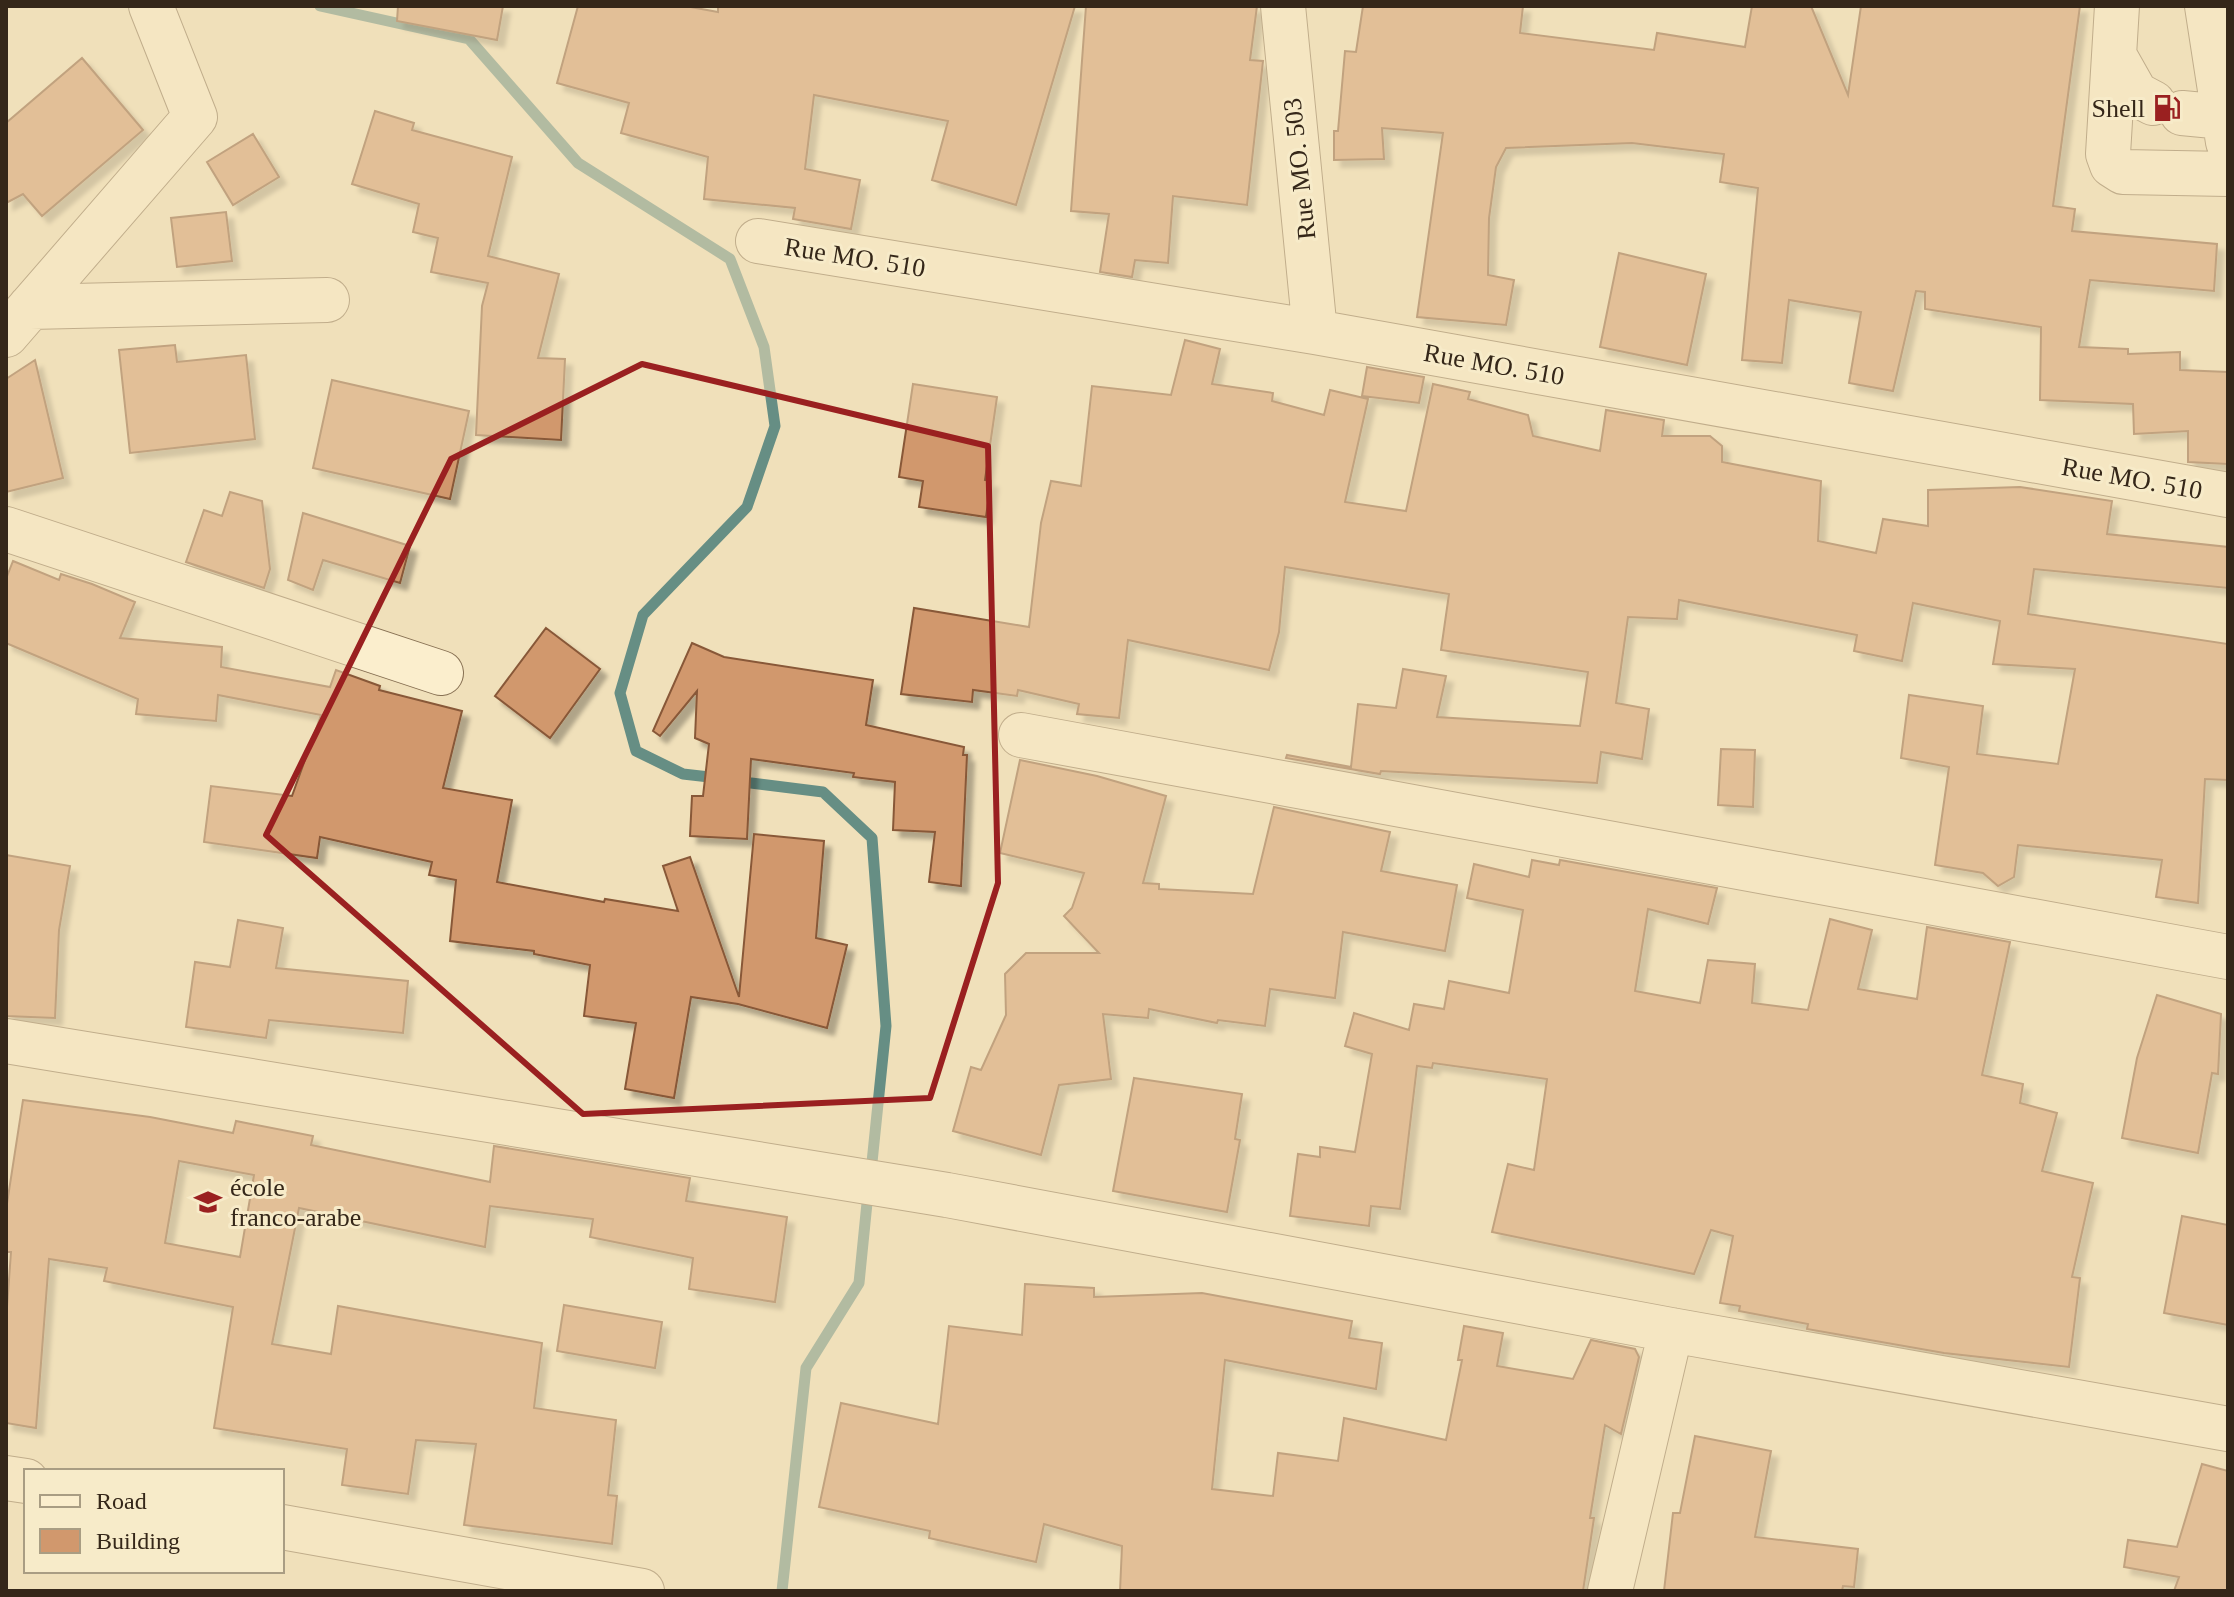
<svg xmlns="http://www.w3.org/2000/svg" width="2234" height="1597" font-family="'Times New Roman',serif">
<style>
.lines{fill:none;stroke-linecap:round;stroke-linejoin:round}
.stream{stroke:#668e84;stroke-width:11}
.building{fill:#d1986d;stroke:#885838;stroke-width:2;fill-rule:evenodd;filter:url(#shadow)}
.minor-casing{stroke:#877053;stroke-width:46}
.minor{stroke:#fbeecd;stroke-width:44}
.marked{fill:none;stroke:#9a2020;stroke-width:6;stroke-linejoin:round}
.labels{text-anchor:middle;stroke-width:6;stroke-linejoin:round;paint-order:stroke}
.poi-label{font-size:26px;fill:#352719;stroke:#f7ebc9;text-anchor:end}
.street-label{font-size:26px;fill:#352719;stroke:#f7ebc9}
</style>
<defs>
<filter id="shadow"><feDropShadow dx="7" dy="7" stdDeviation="2" flood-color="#0004"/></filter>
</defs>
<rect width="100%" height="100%" fill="#f0e0ba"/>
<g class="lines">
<!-- stream -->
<path class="stream" d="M320 6 469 39 578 163 730 259 764 347 775 426 747 507 643 615 620 693 636 751 683 774 718 778
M735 781 823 792 872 838 886 1026 871 1172
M782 1591 806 1368 859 1283 868 1193"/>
</g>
<!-- building -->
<path class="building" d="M398 6H503L497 40 397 21Z
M578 6H685L718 12V6H1075L1016 205 932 180 948 121 814 95 805 169 860 180 851 229 793 219 795 208 704 199 708 157 621 133 629 103 557 83Z
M1086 6H1257L1250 60 1263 61 1247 205 1173 196 1168 263 1135 260 1132 277 1100 272 1109 214 1071 211Z
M1363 6H1523L1520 33 1654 50 1657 33 1745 47 1752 6H1811L1848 95 1861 6H2080L2053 206 2075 209 2072 231 2217 244 2214 291 2090 280 2079 347 2128 349V354L2180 352V370L2228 372V464L2188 462V431L2134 434 2133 404 2040 400 2041 327 1925 309V292L1916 291 1893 391 1849 383 1861 312 1789 300 1782 363 1742 360 1758 188 1720 182 1724 154 1632 143 1506 148 1496 167 1489 218 1488 275 1514 280 1506 325 1417 317 1443 133 1382 128 1384 159 1334 160V131H1338L1345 51 1356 52Z
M82 58 143 130 42 216 23 194 6 203V123Z
M375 111 414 123 412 130 512 157 488 256 559 274 538 358 565 359 561 440 476 435 482 306 488 283 431 272 438 238 413 232 419 204 352 184Z
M253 134 279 177 233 205 207 162Z
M226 212 232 261 177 267 171 218Z
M1619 253 1706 274 1687 365 1600 347Z
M1185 340 1220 349 1212 384 1273 393 1272 401 1324 415 1330 390 1368 399 1345 502 1406 511 1433 384 1470 392 1468 399 1528 415 1533 436 1600 451 1606 410 1664 420 1662 436H1710L1722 446V462L1821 481 1818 541 1876 553 1883 519 1928 526V490L2020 487 2112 501 2107 534 2228 547V588L2034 569 2028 614 2228 644V780L2205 779 2198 903 2156 897 2162 860 2018 845 2014 877 1998 886 1983 873 1935 865 1949 767 1901 758 1909 695 1983 706 1977 754 2058 764 2075 669 1993 664 2000 621 1913 603 1902 661 1854 651 1857 635 1679 600 1677 619 1628 617 1616 703 1649 709 1642 759 1601 752 1597 783 1381 771 1380 774 1286 758 1287 755 1351 767 1358 704 1396 708 1403 669 1446 676 1437 717 1580 726 1588 672 1441 650 1449 594 1285 567 1279 632 1269 670 1128 640 1119 718 1077 714 1079 704 1018 690 1017 696 973 690 972 702 901 694 914 608 1029 627 1041 523 1051 481 1081 486 1092 386 1171 395Z
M175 345 177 362 246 355 255 439 130 453 119 350Z
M35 360 63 478 6 492V379Z
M1367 367 1424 377 1419 403 1362 396Z
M332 380 469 411 450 499 313 468Z
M913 384 997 397 985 480 991 481 986 517 919 507 923 481 899 477Z
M230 492 262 501 270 569 264 588 186 562 204 510 222 516Z
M303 513 410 546 400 583 323 560 313 590 288 580Z
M13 561 59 580 61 574 92 584 135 602 120 638 222 647 221 667 330 687 336 670 380 686 379 690 462 711 443 788 512 800 497 882 604 902 605 899 678 911 663 866 690 857 739 997 754 834 824 841 816 938 847 945 827 1028 738 1004 691 997 674 1098 625 1089 636 1023 584 1016 590 965 534 954V951L450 941 456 880 429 875 432 862 320 837 317 858 204 842 211 786 292 796 321 715 218 695 216 721 136 714 138 699 6 643V579Z
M546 628 600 669 550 738 495 696Z
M692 643 724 657 873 680 866 725 964 747 963 755H967L961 886 929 882 935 832 893 830 895 782 853 777 854 773 751 759 747 839 690 836 692 796H703L709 744 695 738 697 691 660 736 653 731Z
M1721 749 1755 750 1753 807 1718 805Z
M1020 760 1097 776 1166 796 1143 883 1159 884V889L1253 894 1274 807 1390 832 1381 871 1457 885 1445 951 1343 932 1335 998 1270 989 1265 1026 1218 1020 1217 1023 1149 1009 1148 1018 1103 1014 1111 1079 1059 1085 1041 1155 953 1131 971 1067 981 1070 1006 1015 1005 974 1026 953H1099L1064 916 1072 908 1084 873 1000 853Z
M6 855 70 866 59 930 55 1018 6 1016Z
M1532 860 1559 865 1560 860 1717 888 1708 924 1648 909 1635 991 1700 1003 1708 960 1755 964 1752 1003 1808 1010 1830 919 1872 930 1858 989 1917 999 1927 927 2010 942 1982 1075 2023 1084 2020 1103 2057 1113 2042 1171 2093 1183 2072 1277 2080 1278 2069 1367 1944 1353 1807 1329 1808 1324 1739 1311 1740 1306 1720 1303 1733 1236 1711 1230 1694 1274 1492 1232 1508 1164 1534 1170 1547 1079 1433 1063 1432 1068 1417 1066 1400 1209 1371 1206 1369 1226 1290 1216 1298 1154 1320 1157V1147L1355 1152 1372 1054 1345 1046 1354 1013 1409 1030 1414 1004 1444 1009 1449 981 1509 993 1523 910 1467 898 1474 864 1529 877Z
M238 920 283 928 276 968 408 981 403 1033 269 1020 266 1038 186 1027 195 962 230 967Z
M2157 995 2221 1014 2218 1074 2212 1073 2198 1153 2122 1138 2137 1058Z
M1134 1078 1242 1094 1235 1139 1240 1140 1227 1212 1113 1191Z
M23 1100 150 1117 233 1133 236 1121 313 1136 311 1145 490 1182 494 1146 690 1178 686 1201 787 1217 775 1302 689 1289 693 1258 590 1237 593 1219 490 1206 485 1247 299 1208 272 1344 331 1354 338 1306 542 1343 534 1408 616 1420 608 1495 617 1496 612 1544 464 1525 476 1444 416 1440 408 1494 342 1485 347 1449 214 1428 233 1307 104 1281 107 1268 49 1259 36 1428 6 1423V1321L11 1252H6V1210ZM179 1161 254 1175 240 1257 165 1243Z
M2182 1216 2228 1225V1325L2164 1313Z
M1025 1284 1094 1288V1297L1202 1293 1352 1321 1349 1338 1382 1343 1376 1389 1225 1360 1212 1489 1273 1496 1278 1453 1338 1461 1344 1418 1446 1440 1462 1360H1458L1464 1326 1503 1333 1497 1366 1573 1379 1591 1340 1635 1349 1639 1357 1621 1434 1605 1425 1590 1518H1594L1583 1591H1120L1122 1546 1044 1524 1036 1562 929 1538 930 1531 819 1507 841 1403 938 1424 949 1326 1022 1335Z
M564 1305 662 1322 655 1368 557 1351Z
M1695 1436 1771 1451 1755 1537 1858 1549 1854 1587 1843 1586 1842 1591H1664L1673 1513H1680Z
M2202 1464 2228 1471V1591H2174L2179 1577 2124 1567 2128 1540 2177 1547Z"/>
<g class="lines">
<!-- minor casing -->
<g class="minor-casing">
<path id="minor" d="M1283 6 1315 332
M2117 6 2108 154 2112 165 2123 172 2228 174
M2207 6 2228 142
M2114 55 2136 94 2153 103
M2182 113 2224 117
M758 241 1315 332 2228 495
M30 307 327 300
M6 335 195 117 151 6
M6 529 441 673
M1021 735 2228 957
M6 1041 947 1195 1671 1330 2228 1429
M6 1478 26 1481
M282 1527 642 1591
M1610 1591 1671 1330"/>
</g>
<!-- minor -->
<use href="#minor" class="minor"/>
</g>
<!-- marked area -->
<path d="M0 0H2234V1597H0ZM642 364 988 446 998 883 930 1098 583 1114 266 835 451 459Z" fill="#f0e0ba" fill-opacity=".55" fill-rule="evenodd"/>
<path class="marked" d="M642 364 988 446 998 883 930 1098 583 1114 266 835 451 459Z"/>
<!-- icons -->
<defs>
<g id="fuel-bare" transform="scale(2.16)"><path d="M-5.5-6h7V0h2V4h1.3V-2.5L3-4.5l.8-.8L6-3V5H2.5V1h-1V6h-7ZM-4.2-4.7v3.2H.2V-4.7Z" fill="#9a2020" stroke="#f7ebc9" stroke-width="2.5" paint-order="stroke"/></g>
<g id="school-bare" transform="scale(2.16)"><path d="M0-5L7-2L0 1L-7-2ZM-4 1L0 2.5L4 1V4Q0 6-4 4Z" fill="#9a2020" stroke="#f7ebc9" stroke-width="2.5" paint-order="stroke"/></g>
</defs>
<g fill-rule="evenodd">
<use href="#fuel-bare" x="2167" y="108"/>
<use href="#school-bare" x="208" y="1202"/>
</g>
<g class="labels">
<!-- poi labels -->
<g class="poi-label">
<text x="2145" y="117">Shell</text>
<text x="230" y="1196" text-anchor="start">école<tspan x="230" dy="30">franco-arabe</tspan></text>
</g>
<!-- street labels -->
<g class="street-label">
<text transform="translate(1299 169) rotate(-96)" y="9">Rue MO. 503</text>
<text transform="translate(855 257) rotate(9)" y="9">Rue MO. 510</text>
<text transform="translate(1494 364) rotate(10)" y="9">Rue MO. 510</text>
<text transform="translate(2132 478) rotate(10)" y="9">Rue MO. 510</text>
</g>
</g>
<!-- border -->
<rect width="2234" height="1597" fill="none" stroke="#352719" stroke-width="16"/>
<!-- legend -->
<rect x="24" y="1469" width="260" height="104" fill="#f7ebc9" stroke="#a99d83" stroke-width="2"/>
<rect x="40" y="1495" width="40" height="12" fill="#fbeecd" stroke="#a99d83" stroke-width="2"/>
<text x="96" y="1509" font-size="24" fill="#352719">Road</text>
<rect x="40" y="1529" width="40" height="24" fill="#d1986d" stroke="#a99d83" stroke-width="2"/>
<text x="96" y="1549" font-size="24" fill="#352719">Building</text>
</svg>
